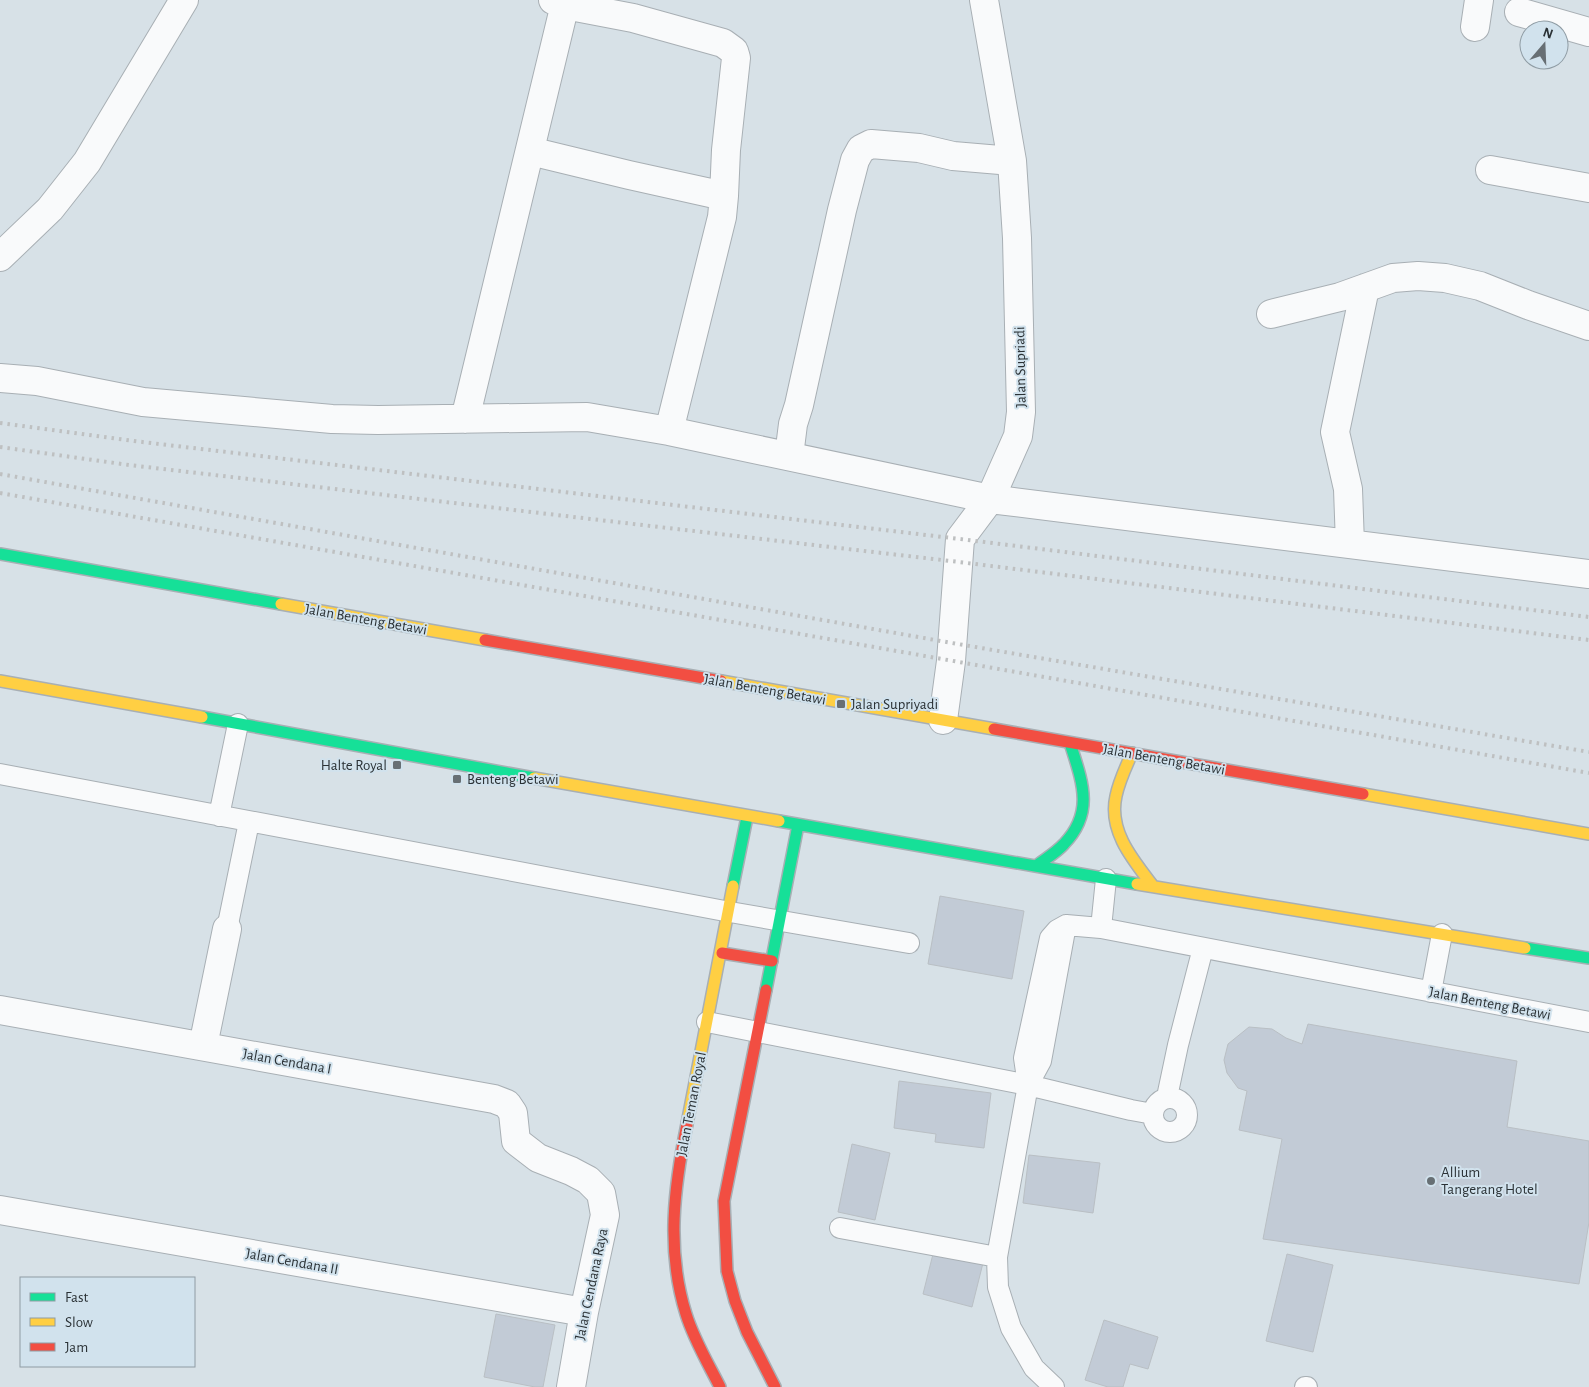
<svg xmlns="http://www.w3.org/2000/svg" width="1589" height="1387" font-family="'Alegreya Sans',sans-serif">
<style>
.building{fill:#c2cbd6;stroke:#b9bfc4}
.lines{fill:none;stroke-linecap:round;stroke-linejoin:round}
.lane-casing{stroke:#a8afb4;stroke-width:22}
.street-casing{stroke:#a8afb4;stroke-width:30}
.fast-casing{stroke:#a8afb4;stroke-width:14}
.slow-casing{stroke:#a8afb4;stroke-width:14}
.jam-casing{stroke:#a8afb4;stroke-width:14}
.lane{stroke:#f9fafb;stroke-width:20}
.street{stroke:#f9fafb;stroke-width:28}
.fast{stroke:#16e098;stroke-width:11}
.slow{stroke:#ffcf43;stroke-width:11}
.jam{stroke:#f24e42;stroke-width:11}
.rail{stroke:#bec0c1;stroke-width:4;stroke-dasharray:2.5 5;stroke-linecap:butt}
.poi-dot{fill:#676f74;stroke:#d1e2ed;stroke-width:2}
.labels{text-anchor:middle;stroke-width:4;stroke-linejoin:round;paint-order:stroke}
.street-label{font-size:15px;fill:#2b3236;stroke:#d1e2ed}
.poi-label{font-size:15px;fill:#2b3236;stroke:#d1e2ed;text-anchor:start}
</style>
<rect width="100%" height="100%" fill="#d7e1e7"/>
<!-- building -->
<path class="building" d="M940 896 1024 911 1012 979 928 964Z
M1308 1024 1517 1061 1507 1127 1589 1141V1222L1579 1284 1263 1239 1282 1139 1239 1130 1247 1091 1238 1088 1227 1073 1224 1060 1228 1044 1249 1027 1272 1029 1286 1038 1302 1044Z
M899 1081 991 1093 984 1148 935 1142 936 1134 894 1128Z
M852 1144 890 1153 875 1220 838 1212Z
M1029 1155 1100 1163 1093 1213 1023 1203Z
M934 1250 983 1263 972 1307 923 1294Z
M1287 1254 1333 1265 1313 1352 1266 1341Z
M496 1314 555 1325 543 1387H535L484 1377Z
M1104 1320 1158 1337 1148 1369 1130 1364 1123 1387H1108L1085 1380Z"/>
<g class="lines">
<!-- lane casing -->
<g class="lane-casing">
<path id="lane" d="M0 774 730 912 909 943
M219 816 238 724
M1066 925 1101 928 1589 1022
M1101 928 1106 879
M227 929 249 822
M1431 992 1442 934
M707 1022 1028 1085 1131 1110 1153 1114
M1028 1085 1024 1058 1050 938 1057 930 1066 925
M1167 1097 1178 1045 1203 948
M1153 1115a17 17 0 1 1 34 0a17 17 0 1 1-34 0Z
M840 1228 997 1257
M1054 1387 1034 1368 1011 1328 998 1287 997 1257 1028 1085 1041 1061 1066 925
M1305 1387H1307"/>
</g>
<!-- street casing -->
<g class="street-casing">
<path id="street" d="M553 0 565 5 633 18 723 43 734 51 736 58 726 150 724 196 722 217 669 431
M1519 12 1589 32
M1475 27 1479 0
M530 151 629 175 724 196
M1490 170 1589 188
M0 257 50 209 87 162 184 0
M1271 314 1340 297 1393 278 1418 276 1445 278 1480 286 1528 305 1589 326
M0 378 37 381 143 402 332 419 378 420 587 417 669 431 990 499 1589 574
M465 419 566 0
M789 456 793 424 799 405 842 210 855 160 861 149 871 144 919 148 953 156 1012 161
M1350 544 1348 489 1335 432 1365 288
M943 720 951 661 960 539 990 499 1018 436 1021 412 1017 238 1012 161 984 0
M0 1010 494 1099 507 1104 513 1113 516 1141 538 1158 571 1171 588 1180 601 1193 605 1215 584 1312 571 1387
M203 1046 227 929
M0 1210 584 1312"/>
</g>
<!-- fast casing -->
<g class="fast-casing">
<path id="fast" d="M0 554 281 604
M202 717 534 778
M779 821 1137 884
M1036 866C1045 859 1056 853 1064 844 1095 812 1082 781 1070 743
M733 886 747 817
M1525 948 1589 958
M766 990 798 825"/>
</g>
<!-- slow casing -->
<g class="slow-casing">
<path id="slow" d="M281 604 485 640
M0 681 202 717
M721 681 994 729
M1132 753C1126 767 1119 781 1116 796 1108 831 1133 860 1153 886
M534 778 779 821
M1363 794 1589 834
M1137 884 1525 948
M687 1124 733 886"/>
</g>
<!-- jam casing -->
<g class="jam-casing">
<path id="jam" d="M485 640 721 681
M994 729 1363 794
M722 953 772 961
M766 990 724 1201 727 1271 735 1301 747 1332 775 1387
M687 1124C674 1187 666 1250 686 1314 694 1340 708 1363 720 1387"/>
</g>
<!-- lane -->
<use href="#lane" class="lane"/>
<!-- street -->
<use href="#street" class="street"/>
<!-- fast -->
<use href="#fast" class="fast"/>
<!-- slow -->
<use href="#slow" class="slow"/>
<!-- jam -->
<use href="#jam" class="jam"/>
<!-- rail -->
<path class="rail" d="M0 423 134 441 960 539 1589 617
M0 447 129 465 959 562 1589 640
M0 474 952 643 1589 752
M0 493 1589 773"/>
</g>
<!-- markers -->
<g class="poi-dot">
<rect x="836" y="699" width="10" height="10" rx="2.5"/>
<rect x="392" y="760" width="10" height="10" rx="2.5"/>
<rect x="452" y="774" width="10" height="10" rx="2.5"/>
<circle cx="1431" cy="1181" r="5"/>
</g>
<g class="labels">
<!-- street labels -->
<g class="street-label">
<text transform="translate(1020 367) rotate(-91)" y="5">Jalan Supriadi</text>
<text transform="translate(366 619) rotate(10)" y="5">Jalan Benteng Betawi</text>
<text transform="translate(765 689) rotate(10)" y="5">Jalan Benteng Betawi</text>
<text transform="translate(1164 759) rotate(10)" y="5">Jalan Benteng Betawi</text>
<text transform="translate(1490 1003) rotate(11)" y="5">Jalan Benteng Betawi</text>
<text transform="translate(287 1061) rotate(10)" y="5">Jalan Cendana I</text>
<text transform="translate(691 1104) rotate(-79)" y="5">Jalan Teman Royal</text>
<text transform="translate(292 1261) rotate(10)" y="5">Jalan Cendana II</text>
<text transform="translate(591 1284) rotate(-78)" y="5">Jalan Cendana Raya</text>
</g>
<!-- poi labels -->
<g class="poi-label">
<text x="851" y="709">Jalan Supriyadi</text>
<text x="387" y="770" text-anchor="end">Halte Royal</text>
<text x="467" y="784">Benteng Betawi</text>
<text x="1441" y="1177">Allium<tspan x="1441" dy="17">Tangerang Hotel</tspan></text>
</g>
</g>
<!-- legend -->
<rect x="20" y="1277" width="175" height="90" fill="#d1e2ed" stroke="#8f9ca4"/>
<rect x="30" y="1293" width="25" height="8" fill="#16e098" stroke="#8f9ca4"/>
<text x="65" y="1302" font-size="15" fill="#2b3236">Fast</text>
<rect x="30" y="1318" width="25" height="8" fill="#ffcf43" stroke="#8f9ca4"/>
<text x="65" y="1327" font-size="15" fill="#2b3236">Slow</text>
<rect x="30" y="1343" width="25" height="8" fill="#f24e42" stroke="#8f9ca4"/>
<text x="65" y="1352" font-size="15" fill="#2b3236">Jam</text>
<!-- north arrow -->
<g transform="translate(1544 45) rotate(19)"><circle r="24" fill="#d1e2ed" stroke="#8f9ca4"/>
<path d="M0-4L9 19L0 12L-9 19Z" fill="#676f74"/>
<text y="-8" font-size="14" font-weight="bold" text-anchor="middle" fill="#2b3236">N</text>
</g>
</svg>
